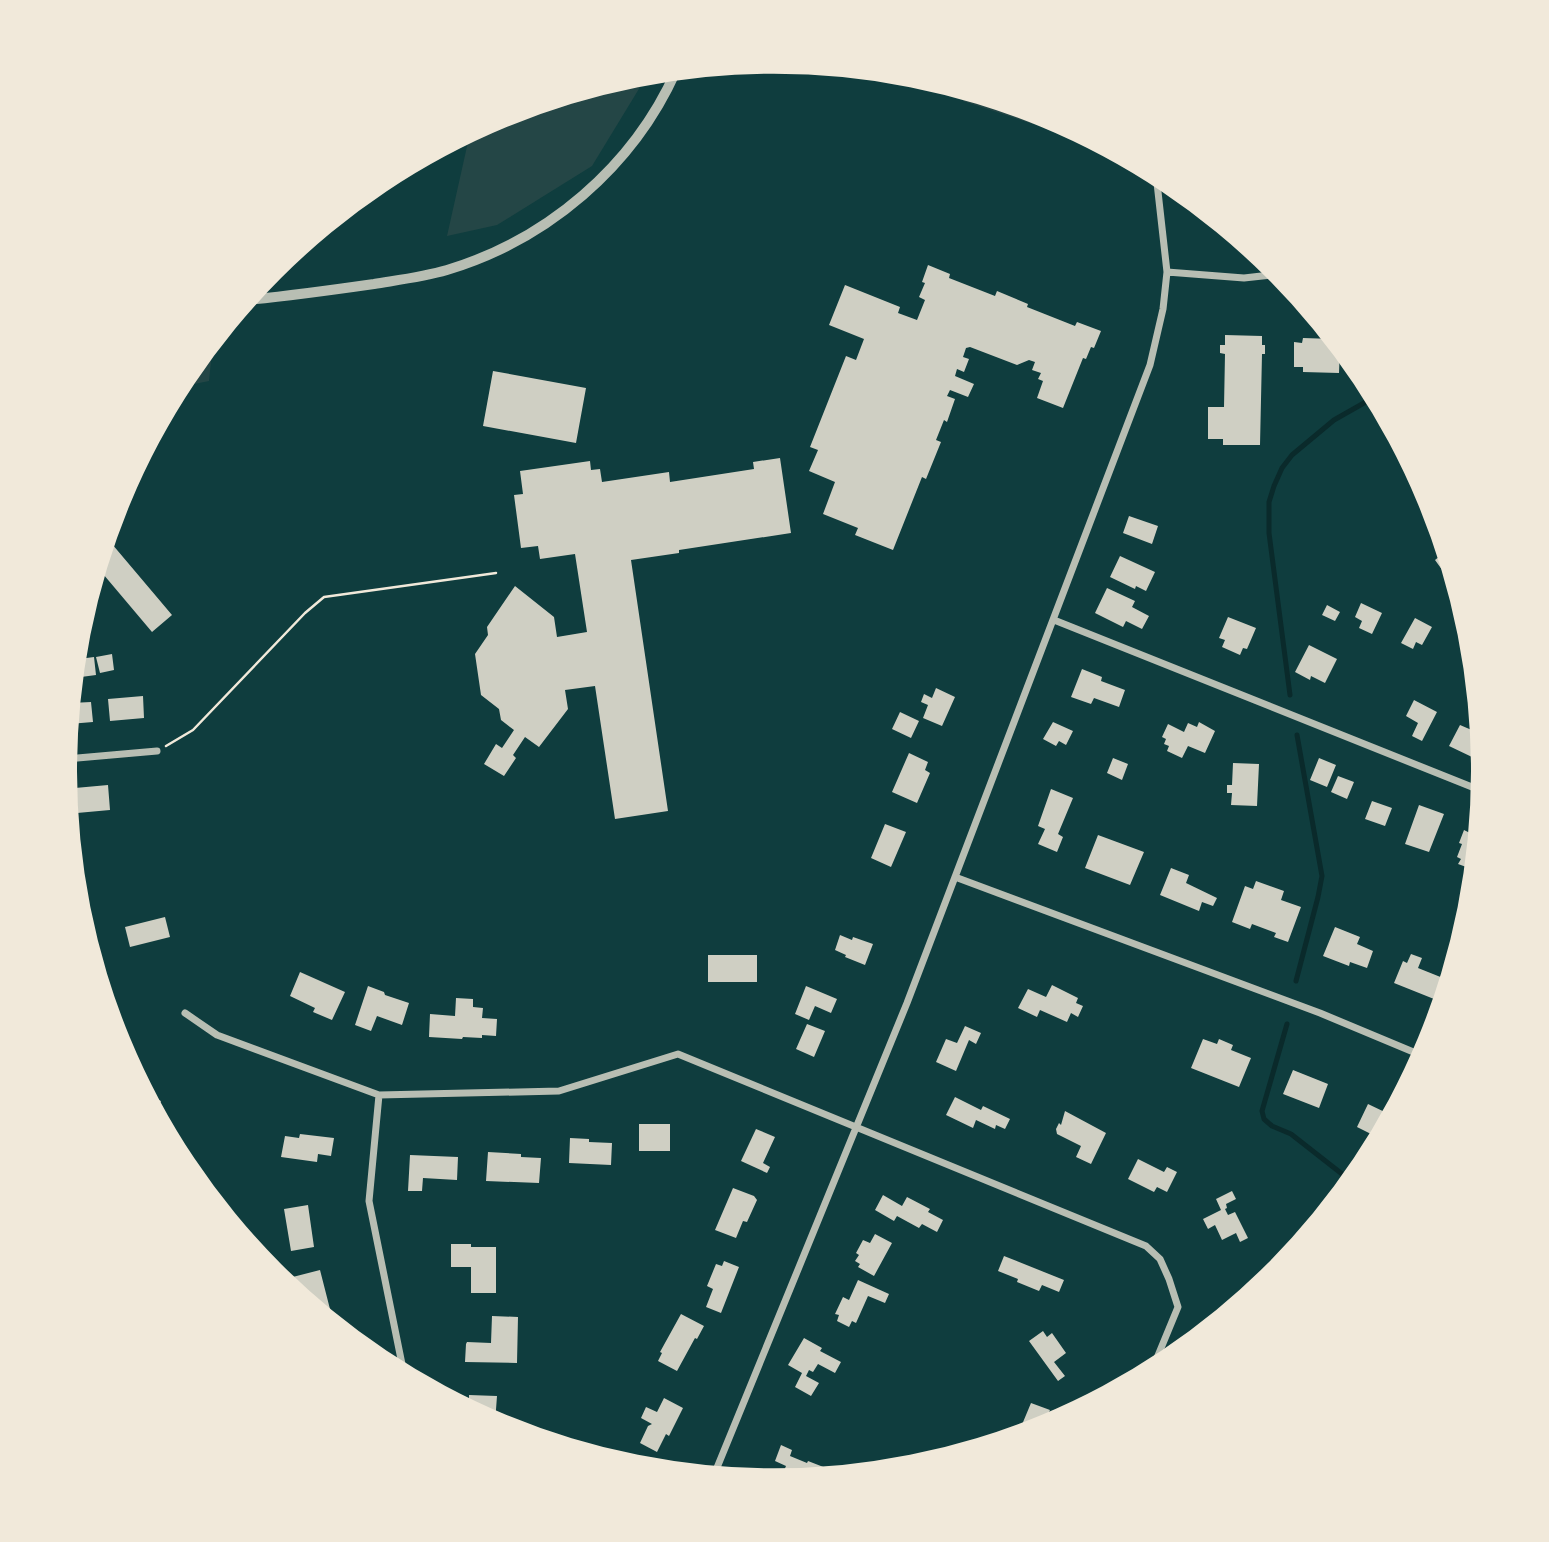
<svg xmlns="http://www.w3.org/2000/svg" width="1549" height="1542" font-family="'Exo 2',sans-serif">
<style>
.green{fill:#244646}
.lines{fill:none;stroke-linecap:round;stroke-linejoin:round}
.stream{stroke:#0a2a2b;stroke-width:5}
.building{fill:#cfcfc3}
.path{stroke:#f1e9da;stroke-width:2.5}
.minor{stroke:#b8beb3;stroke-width:7}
.tertiary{stroke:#b8beb3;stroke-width:10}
</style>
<rect width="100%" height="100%" fill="#0f3d3e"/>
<!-- green -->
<path class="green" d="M648 74 592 166 497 225 447 236 470 133 503 115 636 75Z
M967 91 1037 113 1033 124 963 101Z
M213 342 209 381 179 387 185 376Z"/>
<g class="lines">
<!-- stream -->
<path class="stream" d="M1290 695 1269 533V502L1274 486 1282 468 1292 455 1334 420 1371 399 1376 398
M1296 981 1318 897 1322 876 1297 735
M1287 1024 1262 1111 1264 1119 1272 1126 1291 1134 1351 1181"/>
</g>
<!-- building -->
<path class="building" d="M928 265 950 274 949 278 995 296 997 291 1028 304 1027 307 1075 326 1077 322 1101 331 1094 348 1091 347 1086 359 1083 358 1063 408 1037 398 1043 381 1038 379 1041 373 1032 370 1035 362 1029 360 1017 365 970 347 966 348 963 357 969 359 964 372 957 369 955 376 974 384 968 397 950 390 947 396 955 399 947 422 944 420 936 440 941 442 926 479 922 477 893 550 855 535 858 528 823 514 835 482 809 471 818 450 810 447 846 356 856 360 864 339 829 325 845 285 900 307 898 313 917 320 925 300 919 297 925 283 922 282Z
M1225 335 1262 336V345H1265V354H1262L1260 445H1223V439H1208V407H1224L1225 354 1220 353V345H1225Z
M1303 338 1333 339 1340 347 1339 373 1303 372V367H1294V342L1302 343Z
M493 371 586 388 576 443 483 426Z
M780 458 791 533 679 550V553L631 560 668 811 615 819 595 686 565 690 568 709 539 747 525 737 513 755 516 758 504 776 484 764 496 744 502 748 514 730 501 720 499 709 481 695 475 654 488 635 487 627 515 586 554 617 557 637 587 632 575 554 540 559 538 546 521 548 514 495 523 494 520 471 590 461 591 470 600 469 602 482 669 472 670 482 754 469 753 462Z
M136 466 138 467 112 529H110L119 499Z
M1129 516 1158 526 1152 544 1123 533Z
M112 544 172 615 152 632 98 568 103 552Z
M1444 544 1456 583 1453 585 1435 560 1440 556 1436 550Z
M1120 556 1155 572 1146 591 1136 586 1135 589 1110 577Z
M1107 588 1135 601 1132 607 1149 616 1142 629 1126 621 1123 627 1095 613Z
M1361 603 1382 613 1372 634 1359 628 1362 621 1355 617Z
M1327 605 1340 612 1335 621 1322 615Z
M1228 617 1256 628 1247 649 1243 648 1240 655 1222 647 1225 640 1219 638Z
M1415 618 1432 627 1422 645 1416 642 1413 649 1401 643Z
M1309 645 1337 659 1325 683 1311 676 1310 680 1295 672Z
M112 654 114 670 100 673 96 657Z
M94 657 96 675 81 677 79 659Z
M1082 669 1102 677 1101 681 1125 690 1119 707 1094 698 1091 704 1071 697Z
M936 688 955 697 942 726 923 718 928 705 921 702 924 694 932 698Z
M143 696 144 718 110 721 108 699Z
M1414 700 1437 712 1422 741 1412 736 1418 723 1406 716Z
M91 702 93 722 69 724 71 703Z
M900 712 919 721 911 738 892 729Z
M1053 722 1073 731 1066 745 1059 741 1056 746 1043 739Z
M1199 722 1215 731 1205 753 1188 746 1182 758 1167 751 1169 746 1164 744 1166 739 1162 737 1168 724 1184 732 1188 723 1197 727Z
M1460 725 1481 734V737L1472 757 1449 746Z
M909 753 928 762 925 770 930 773 917 803 892 792Z
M1113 758 1128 764 1122 780 1107 773Z
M1319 758 1336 765 1327 787 1310 780Z
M1233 763 1259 764 1257 806 1231 805 1232 793H1227V785H1232Z
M1338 776 1354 782 1347 799 1331 792Z
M108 785 110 810 77 813 75 788Z
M1051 789 1073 798 1058 834 1063 837 1057 852 1038 844 1045 829 1038 826Z
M1372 801 1392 808 1385 826 1365 819Z
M1419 805 1444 814 1429 852 1405 844Z
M885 824 906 832 891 867 871 858Z
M1478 824 1475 865 1471 863 1469 868 1458 864 1461 859 1457 857 1462 844 1459 843 1464 830 1474 835Z
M1098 835 1144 852 1130 885 1085 868Z
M1171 868 1189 875 1186 883 1217 898 1213 906 1202 902 1199 911 1160 895Z
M1256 881 1284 891 1281 900 1301 907 1288 942 1274 937 1276 933 1252 924 1250 929 1232 922 1245 886 1253 889Z
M165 917 170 937 130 947 125 927Z
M1335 927 1360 937 1357 944 1373 951 1367 968 1350 962 1349 966 1323 956Z
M840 935 852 940 853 937 873 944 865 965 845 957 846 955 835 950Z
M1411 954 1422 958 1418 968 1448 980 1439 1001 1394 983 1403 961 1407 963Z
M708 955H757V982H708Z
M300 972 345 992 332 1020 313 1012 315 1008 290 996Z
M1052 985 1078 998 1076 1003 1083 1006 1078 1017 1071 1013 1067 1022 1040 1010 1037 1017 1018 1008 1028 989 1046 997Z
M368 986 384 992 385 995 409 1003 402 1025 377 1016 371 1031 355 1025Z
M806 986 837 999 831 1013 815 1006 809 1020 795 1014Z
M456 998 473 999V1007L483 1008 482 1018 497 1019 496 1036 482 1035V1038L463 1037 462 1039 429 1037 430 1014 455 1016Z
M807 1024 825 1031 814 1057 796 1049Z
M965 1026 981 1033 976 1044 969 1040 956 1071 936 1062 946 1039 957 1043Z
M1203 1039 1217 1044 1219 1039 1233 1045 1231 1050 1251 1058 1239 1087 1191 1068Z
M1293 1070 1328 1084 1319 1108 1283 1094Z
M146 1094 161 1101 156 1113Z
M955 1097 981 1110 983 1106 1010 1119 1005 1129 996 1125 995 1129 976 1120 973 1128 946 1115Z
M1368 1104 1391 1115 1379 1138 1357 1127Z
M1065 1111 1106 1133 1091 1164 1076 1157 1081 1146 1057 1134 1056 1129 1059 1123 1061 1125Z
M639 1124H670V1151H639Z
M756 1129 775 1137 763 1163 770 1167 767 1173 741 1161Z
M300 1134 334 1138 331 1156 318 1154 317 1162 281 1157 285 1136 299 1138Z
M570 1138 589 1139V1142L612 1143 611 1165 569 1163Z
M488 1152 521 1154V1157L541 1158 539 1183 486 1181Z
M410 1155 458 1157 457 1180 423 1178 422 1191H408Z
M1138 1159 1164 1172 1167 1167 1177 1172 1167 1192 1157 1187 1154 1192 1128 1179Z
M733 1188 754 1196 757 1200 747 1222 743 1221 736 1238 715 1230Z
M1232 1191 1236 1199 1226 1204 1227 1208 1225 1209 1228 1215 1235 1212 1248 1238 1240 1242 1236 1233 1222 1240 1215 1225 1208 1229 1203 1219 1221 1210 1216 1199Z
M883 1195 902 1206 907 1197 930 1209 928 1212 943 1220 937 1232 922 1224 919 1228 897 1216 894 1221 875 1210Z
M308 1205 314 1247 291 1251 284 1209Z
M875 1234 892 1243 874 1276 858 1267 860 1264 855 1261 859 1255 856 1253 863 1240 870 1243Z
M451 1244H471V1247H496V1293H471V1267H451Z
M1004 1256 1064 1280 1059 1292 1042 1285 1039 1291 1017 1282 1018 1279 998 1271Z
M724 1261 739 1267 721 1313 706 1307 713 1289 707 1286 716 1264 722 1266Z
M320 1270 331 1313 324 1315 281 1280Z
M858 1280 889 1294 885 1303 868 1296 856 1323 852 1321 849 1327 837 1321 839 1315 835 1314 843 1297 849 1300Z
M681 1314 704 1326 697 1339 695 1338 677 1371 658 1361 662 1353 660 1352Z
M492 1316 518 1317 517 1363 465 1362 466 1344 467 1342 491 1343Z
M1043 1331 1047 1337 1052 1333 1066 1353 1054 1362 1065 1376 1058 1381 1029 1341Z
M804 1338 822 1348 820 1351 841 1362 835 1373 818 1364 813 1372 809 1370 806 1376 819 1383 811 1396 795 1387 802 1373 788 1365Z
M469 1395 497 1396 495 1423 469 1408Z
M664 1398 683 1408 669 1436 666 1434 657 1452 640 1443 648 1426 652 1424 641 1418 646 1407 657 1412Z
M1031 1403 1050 1410 1042 1428 1030 1432 1021 1427Z
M781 1445 792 1450 790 1456 807 1463 808 1461 826 1468 822 1476 780 1480 786 1466 775 1461Z
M624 1455 651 1468V1469L636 1467 621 1462Z"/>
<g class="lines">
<!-- path -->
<path class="path" d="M166 746 193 730 305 613 324 597 496 573"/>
<!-- minor -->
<path class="minor" d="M1167 272 1244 278 1280 274
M1054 620 1482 791
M66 759 157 751
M955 877 1320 1013 1423 1056
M185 1013 217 1035 379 1095 559 1091 678 1054 1146 1246 1160 1259 1169 1279 1178 1307 1152 1370
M379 1095 369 1201 404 1374
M714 1475 907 1003 1150 365 1163 309 1167 272 1156 174"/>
<!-- tertiary -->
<path class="tertiary" d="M247 300C290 296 332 290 374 284 398 280 423 277 447 270 547 240 633 167 676 71"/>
</g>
<!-- crop -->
<path d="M0 0H1549V1542H0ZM77 771a697 697 0 1 1 1394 0a697 697 0 1 1-1394 0Z" fill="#f1e9da" fill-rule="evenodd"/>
</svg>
